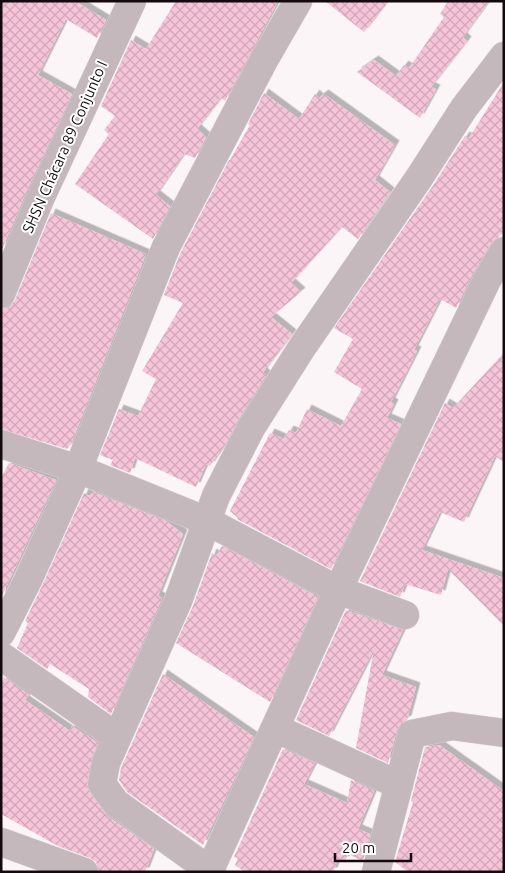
<svg xmlns="http://www.w3.org/2000/svg" width="505" height="873" font-family="Ubuntu,sans-serif">
<style>
.building{fill:url(#building-cross-hatch);filter:url(#shadow)}
.lines{fill:none;stroke-linecap:round;stroke-linejoin:round}
.minor-casing{stroke:#d6cfd2;stroke-width:29}
.minor{stroke:#c5b8bd;stroke-width:28}
.labels{text-anchor:middle;stroke-width:4;stroke-linejoin:round;paint-order:stroke}
.street-label{font-size:15px;fill:#140a0e;stroke:#fff}
</style>
<defs>
<pattern id="building-cross-hatch" width="8" height="8" patternUnits="userSpaceOnUse" patternTransform="scale(1.25)"><rect width="8" height="8" fill="#f6c4d8"/><path d="M0 0l8 8M0 8l8-8" fill="none" stroke="#d2a7b8"/></pattern>
<filter id="shadow"><feDropShadow dx="4.5" dy="-4.5" stdDeviation="0" flood-color="#0004"/></filter>
</defs>
<rect width="100%" height="100%" fill="#fbf5f7"/>
<!-- building -->
<path class="building" d="M1 1H75L106 20 97 38 66 19 38 75 72 94 26 192 1 252Z
M176 1H278L225 101 221 98 197 129 206 137 195 158 184 154 156 195 170 206 153 239 75 184 109 134 104 130 115 116 101 106 131 40 146 49Z
M325 1H388L364 32Z
M448 1H489L463 37 467 41 431 87 436 89 420 118 357 72 374 60 396 76 404 65 409 68 444 17 440 14Z
M504 82V229L499 237 491 243 473 273 456 308 440 299 414 350 417 351 391 402 394 404 387 418 401 424 331 569 237 519 238 518 230 511 270 433 284 439 289 430 296 433 307 409 341 426 362 389 334 372 353 339 334 328 432 187 465 136 469 138Z
M264 93 299 119 315 94 319 98 324 94 395 145 375 180 390 192 358 239 342 227 291 283 301 292 271 317 292 334 263 372 266 375 238 420 226 443 210 466 206 464 196 487 135 458 130 473 110 465 113 460 100 455 119 409 138 416 156 379 142 371 183 303 164 295 180 254 229 160H230L250 125 248 124Z
M51 213 146 254 71 444 67 449 1 429V309L10 307 15 300Z
M504 353V462L495 456 464 522 440 512 422 550 504 578V626L448 569 441 595 405 584 400 597 360 581 445 403 453 408Z
M9 463 56 480 1 598V478Z
M93 492 166 521 183 534 158 596 162 598 111 714 88 697 89 689 50 664 47 669 17 648 28 623 25 621 42 586 84 493 90 496Z
M222 546 318 597 270 702 176 643 193 606 212 553 216 556Z
M346 610 403 630 382 675 416 687 407 720 401 723 397 730 388 763 356 748 374 649 329 736 296 720Z
M163 674 254 737 203 845 127 792 119 780 121 768Z
M4 677 29 695 25 700 70 731 72 726 98 743 91 760 87 788 107 816 154 849 145 872H99L96 862 90 858 58 846 1 814V685Z
M439 745 504 791V872H408L395 862 413 802 411 801 425 747Z
M283 749 315 763 304 784 347 803 351 780 374 791 358 829 370 834 363 861 348 854 345 861 338 859 333 872H245L235 865 238 858 234 857Z"/>
<g class="lines">
<!-- minor casing -->
<g class="minor-casing">
<path id="minor" d="M1 294 40 199 132 1
M1 444 78 469 207 521 338 590 405 615
M1 633 28 580 78 469 166 247 264 60 298 1
M1 656 117 737
M275 728 399 785
M1 842 84 872
M209 872 338 590 487 280 504 251
M212 872 116 803 102 784 106 763 178 601 216 496 251 428 301 349 419 178 464 108 504 56
M376 872 412 734 452 726 504 733"/>
</g>
<!-- minor -->
<use href="#minor" class="minor"/>
</g>
<g class="labels">
<!-- street labels -->
<g class="street-label">
<text transform="translate(65 147) rotate(-66)" y="5">SHSN Chácara 89 Conjunto I</text>
</g>
</g>
<!-- border -->
<rect width="505" height="873" fill="none" stroke="#140a0e" stroke-width="5"/>
<!-- scale -->
<path d="M335 853v8h76v-8" fill="none" stroke="#140a0e" stroke-width="2.5"/>
<text x="342" y="853" font-size="15" fill="#140a0e" stroke="#ffffff" stroke-width="4" paint-order="stroke">20 m</text>
</svg>
